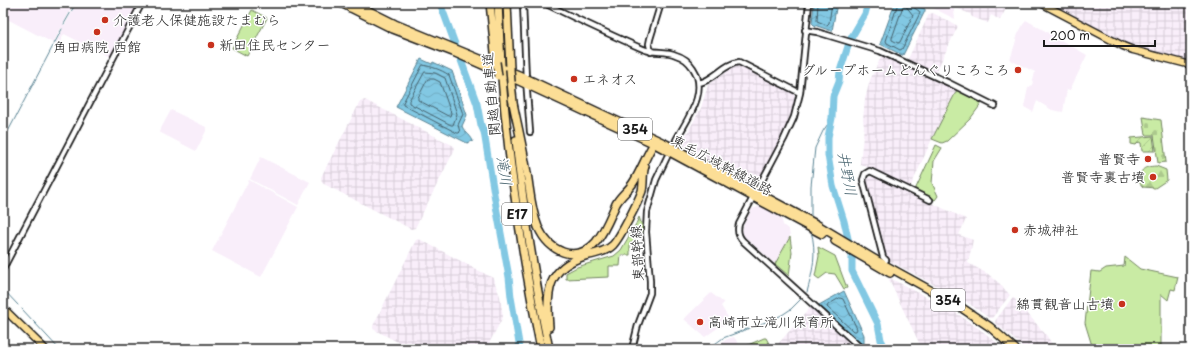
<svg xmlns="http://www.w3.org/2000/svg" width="1194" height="352" font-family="'Playpen Sans','Klee One',sans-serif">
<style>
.built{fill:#f9eefa}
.industrial{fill:url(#industrial-grid)}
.green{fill:#c9eba4;stroke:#728460}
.forest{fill:url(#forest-firs);stroke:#728460}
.cemetery{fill:url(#cemetery-stones);stroke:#728460}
.garden{fill:url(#garden-furrows);stroke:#728460}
.water{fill:url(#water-waves);stroke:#598393}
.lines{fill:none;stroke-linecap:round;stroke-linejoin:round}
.shore{stroke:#45616c;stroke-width:1}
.stream{stroke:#598393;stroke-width:1}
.river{stroke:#82c8e3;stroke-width:7}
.minor-casing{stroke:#1c1c1c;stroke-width:8}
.major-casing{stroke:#1c1c1c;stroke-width:9}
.highway-casing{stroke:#1c1c1c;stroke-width:10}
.minor{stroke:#fff;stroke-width:4.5}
.major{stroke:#fcde96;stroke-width:6}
.highway{stroke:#fcde96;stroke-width:7}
.highway-bridge-casing{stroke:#1c1c1c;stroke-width:10;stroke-linecap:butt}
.highway-bridge{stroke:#fcde96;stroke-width:7}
.poi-dot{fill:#c8321e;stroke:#fff;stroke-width:1.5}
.labels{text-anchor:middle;stroke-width:3;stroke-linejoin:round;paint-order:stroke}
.shield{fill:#fff;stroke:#606060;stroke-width:1}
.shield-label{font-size:13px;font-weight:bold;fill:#1c1c1c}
.poi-label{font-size:14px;fill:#1c1c1c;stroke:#fff;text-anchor:start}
.street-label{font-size:14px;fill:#1c1c1c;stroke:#fff}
.water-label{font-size:15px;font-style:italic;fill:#45616c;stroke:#fff}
</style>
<defs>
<pattern id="industrial-grid" width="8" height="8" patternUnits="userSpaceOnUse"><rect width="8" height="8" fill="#f9eefa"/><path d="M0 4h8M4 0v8" fill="none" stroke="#d5ccd6"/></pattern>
<pattern id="forest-firs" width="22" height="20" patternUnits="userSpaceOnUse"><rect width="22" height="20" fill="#c9eba4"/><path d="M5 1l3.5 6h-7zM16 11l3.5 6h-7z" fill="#acc98d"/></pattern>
<pattern id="cemetery-stones" width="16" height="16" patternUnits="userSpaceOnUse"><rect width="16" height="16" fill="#c9eba4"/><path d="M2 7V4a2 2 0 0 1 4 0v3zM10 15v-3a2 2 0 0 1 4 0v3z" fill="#acc98d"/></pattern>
<pattern id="garden-furrows" width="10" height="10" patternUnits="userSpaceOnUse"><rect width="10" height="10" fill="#c9eba4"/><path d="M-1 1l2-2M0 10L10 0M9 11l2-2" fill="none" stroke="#acc98d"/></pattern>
<pattern id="water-waves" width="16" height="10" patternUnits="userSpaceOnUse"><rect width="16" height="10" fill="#82c8e3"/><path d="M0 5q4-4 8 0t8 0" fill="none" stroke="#70abc2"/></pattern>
</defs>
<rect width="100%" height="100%" fill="#fff"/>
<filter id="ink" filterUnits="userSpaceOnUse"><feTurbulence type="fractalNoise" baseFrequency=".025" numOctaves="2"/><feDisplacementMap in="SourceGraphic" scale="8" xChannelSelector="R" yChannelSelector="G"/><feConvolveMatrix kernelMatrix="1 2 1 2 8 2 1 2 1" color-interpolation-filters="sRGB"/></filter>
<g filter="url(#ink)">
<!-- built -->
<path class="built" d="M11 3H74L63 24 65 25 77 3H140L112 58 64 34 58 46 55 45 63 29 61 28 53 43 5 18 4 17Z
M931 3H956L954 10 955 19 931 7Z
M1026 20 1087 55 1070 90 1067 89 1063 112 1052 110 1037 101 1033 112 1024 107 1028 88 1032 85 1035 72 1010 60 1018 34 1025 21Z
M171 110 206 127 207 129 196 151 159 132Z
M261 157 310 182 298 205 250 179Z
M249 180 298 207 261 277 212 251Z
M761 206 781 217 783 225 789 230 790 237 775 264 745 237 742 231 744 224 752 209Z
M711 293 724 303 721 306 731 322 719 327 705 337 684 319Z
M734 337 742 349H713L727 339Z"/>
<!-- industrial -->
<path class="industrial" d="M958 3H1005L1007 7 1000 20 991 15 988 23 972 17 970 14 956 8Z
M1046 3H1191V61L1144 49 1124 43 1094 29Z
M933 13 958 26 935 74 909 62 908 59 929 14Z
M882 55 957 90 932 139 911 186 909 187 860 164 864 126 863 120 865 99 870 80Z
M735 66H741L794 93 795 100 790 120 758 180 749 182 680 146 701 108 708 85Z
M365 100 454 146 455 149 415 228 411 229 322 183 321 177 360 102Z
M871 177H876L966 219 959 235 973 240 968 263 988 274 999 283 1010 295 992 318H989L968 303 888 260 884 256 866 182 868 178Z
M419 239 493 278 500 296 503 317 486 349H411L373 329V326L416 240Z
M890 278 955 312 985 333 1004 349H922L889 280Z
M1013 297 1047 336 1055 349H1025L995 323V321Z
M813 307 859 348 782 349 777 345 810 308Z"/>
<!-- green -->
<path class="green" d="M252 10 267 18 247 56 232 48Z
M957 90 982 103 970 119 947 141 942 143 932 139Z
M936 145 942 148 934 161 932 183 938 196 935 200 915 190Z
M639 217 643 228 644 232H635V243H630V255H621L620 266H609V277L566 279V273L577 267 614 256 621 250 636 224Z
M790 237 792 252 789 276 775 264Z
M818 247 835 256 847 288 844 289 835 274 827 273 819 279 815 276 819 256Z
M1125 257 1140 269 1178 277 1175 290 1171 289 1168 300 1161 294V349H1093L1085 323 1091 271 1100 272 1106 268 1124 266Z
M764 338H766L772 349H745L748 345Z"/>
<!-- forest -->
<path class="forest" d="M1156 166 1166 170 1167 180 1155 188 1143 187 1138 181C1142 168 1143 167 1156 166Z"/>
<!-- cemetery -->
<path class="cemetery" d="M1143 117 1161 120 1166 162 1158 163 1154 135H1146Z"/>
<!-- garden -->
<path class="garden" d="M1153 136 1155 151H1142L1141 143 1139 142 1136 145 1131 144V138Z"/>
<!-- water -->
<path class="water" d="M814 3H837L832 31 814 25 812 23Z
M895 3H912L925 9V11L903 55H902L880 44Z
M421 59 432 64 433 62 452 71 467 115 462 126C464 132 470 134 473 141L467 143 396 107Z
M844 291 864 335V344L862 345 819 305Z"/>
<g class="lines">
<!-- shore -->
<path class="shore" d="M818 3 817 21 827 25 829 23 832 3
M898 3 886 41 887 43 900 50 902 49 920 13 919 11 913 7 912 3
M905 5 913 15 900 42 898 43 892 40V38L903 6Z
M423 65C432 67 440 69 449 75L463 114 458 125 460 132 459 133H457L403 105V103Z
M425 72 435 73 445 78 457 114 453 125H451L409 103V101Z
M428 79H434L440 82 451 113 450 116H448L418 100V98Z
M840 298 843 299 857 329 856 331H853L827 307 828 305Z"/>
<!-- stream -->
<path class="stream" d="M64 24 76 3
M54 44 62 29
M3 141 53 46
M811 218V186L815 148 823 131 832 118
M3 289 18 305
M807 292C813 271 817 252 811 231
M22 309 59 349
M708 349 723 338 766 322 782 315 791 309 802 298"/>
<!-- river -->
<path class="river" d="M440 3 477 104 481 125 484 132 496 206 509 277 511 297 520 349
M868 3 865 14 850 40 840 71 839 81 833 96 832 118 828 137V155L833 186 844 221 852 256V271L878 324 881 340 886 349"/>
<!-- minor casing -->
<g class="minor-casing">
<path id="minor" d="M523 3 526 79 530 132
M544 3C577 19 610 35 643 49 654 54 666 50 676 55 683 57 689 62 693 68 709 92 687 119 676 140
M809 3 800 93 794 117 784 139 739 224C737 231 738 236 743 241L862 349
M805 30 817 32 880 51 949 83 995 106
M651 52 649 44 650 39 661 3
M699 83C713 81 725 63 739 62L800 93
M886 260 883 257 863 180 865 174 870 171 930 200
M3 269 142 3
M632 349 638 325 650 293V281L646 232 647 212 656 180 667 157"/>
</g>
<!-- major casing -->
<g class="major-casing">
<path id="major" d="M1041 3 1123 46 1133 50 1191 65
M3 308 45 349"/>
</g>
<!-- highway casing -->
<g class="highway-casing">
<path id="highway" d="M341 3 393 29 453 52 519 81 653 143 822 234
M490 3 496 62
M498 3 501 65
M507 3 510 69
M350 8 353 3 395 24 519 75 666 144 816 224 876 260 959 306 990 327 1015 349
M502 78C509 169 523 259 541 349
M511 82 513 102
M512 98C517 123 523 148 527 173 530 191 531 210 538 227 549 251 575 265 596 242 605 231 610 217 616 204 620 196 628 191 633 183 642 169 647 153 656 140
M516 140C523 210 535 280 549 349
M835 241 890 273
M549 327C546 292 547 268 585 256 594 254 606 252 613 245 621 236 638 202 642 191 644 183 642 174 645 166"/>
</g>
<!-- minor -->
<use href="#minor" class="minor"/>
<!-- major -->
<use href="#major" class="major"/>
<!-- highway -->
<use href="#highway" class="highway"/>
<!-- highway-bridge casing -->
<g class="highway-bridge-casing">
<path id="highway-bridge" d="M496 62 498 76
M510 69 511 82"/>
</g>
<!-- highway-bridge -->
<use href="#highway-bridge" class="highway-bridge"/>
</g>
</g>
<!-- markers -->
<g class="poi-dot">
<circle cx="105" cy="20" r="4"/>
<circle cx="97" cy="32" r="4"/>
<circle cx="211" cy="45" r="4"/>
<circle cx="1018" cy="70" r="4"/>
<circle cx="574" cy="79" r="4"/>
<circle cx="1148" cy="159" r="4"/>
<circle cx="1153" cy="177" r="4"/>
<circle cx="1015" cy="230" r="4"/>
<circle cx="1122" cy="304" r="4"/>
<circle cx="700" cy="322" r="4"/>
</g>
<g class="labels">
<!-- shield labels -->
<g class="shield">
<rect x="618" y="118" width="34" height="22" rx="3"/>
<rect x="502" y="203" width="30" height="22" rx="3"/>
<rect x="931" y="289" width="34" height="22" rx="3"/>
</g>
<g class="shield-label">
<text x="635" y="134">354</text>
<text x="517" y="219">E17</text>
<text x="948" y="305">354</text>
</g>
<!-- poi labels -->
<g class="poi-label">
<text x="113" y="25">介護老人保健施設たまむら</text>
<text x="219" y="50">新田住民センター</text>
<text x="97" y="52" text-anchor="middle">角田病院 西館</text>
<text x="1010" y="75" text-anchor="end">グループホームどんぐりころころ</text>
<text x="582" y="84">エネオス</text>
<text x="1140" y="164" text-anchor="end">普賢寺</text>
<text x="1145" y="182" text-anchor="end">普賢寺裏古墳</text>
<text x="1023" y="235">赤城神社</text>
<text x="1114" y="309" text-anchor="end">綿貫観音山古墳</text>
<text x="708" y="327">高崎市立滝川保育所</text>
</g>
<!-- street labels -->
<g class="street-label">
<text transform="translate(491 94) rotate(-95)" y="5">関越自動車道</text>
<text transform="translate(722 165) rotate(28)" y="5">東毛広域幹線道路</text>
<text transform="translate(637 253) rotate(-93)" y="5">東部幹線</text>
</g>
<!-- water labels -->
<g class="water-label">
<text transform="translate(504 171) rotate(81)" y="5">滝川</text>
<text transform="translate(847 174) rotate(79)" y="5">井野川</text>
</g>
</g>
<!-- margin -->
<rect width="1194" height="352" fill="none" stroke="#fff" stroke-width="16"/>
<rect x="8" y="8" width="1178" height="336" fill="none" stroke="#1c1c1c" stroke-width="1.5" filter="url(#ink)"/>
<!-- scale -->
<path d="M1044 40v6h111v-6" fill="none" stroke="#1c1c1c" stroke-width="2"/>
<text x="1050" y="40" font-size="12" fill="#1c1c1c" stroke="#ffffff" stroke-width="3" paint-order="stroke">200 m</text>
</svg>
